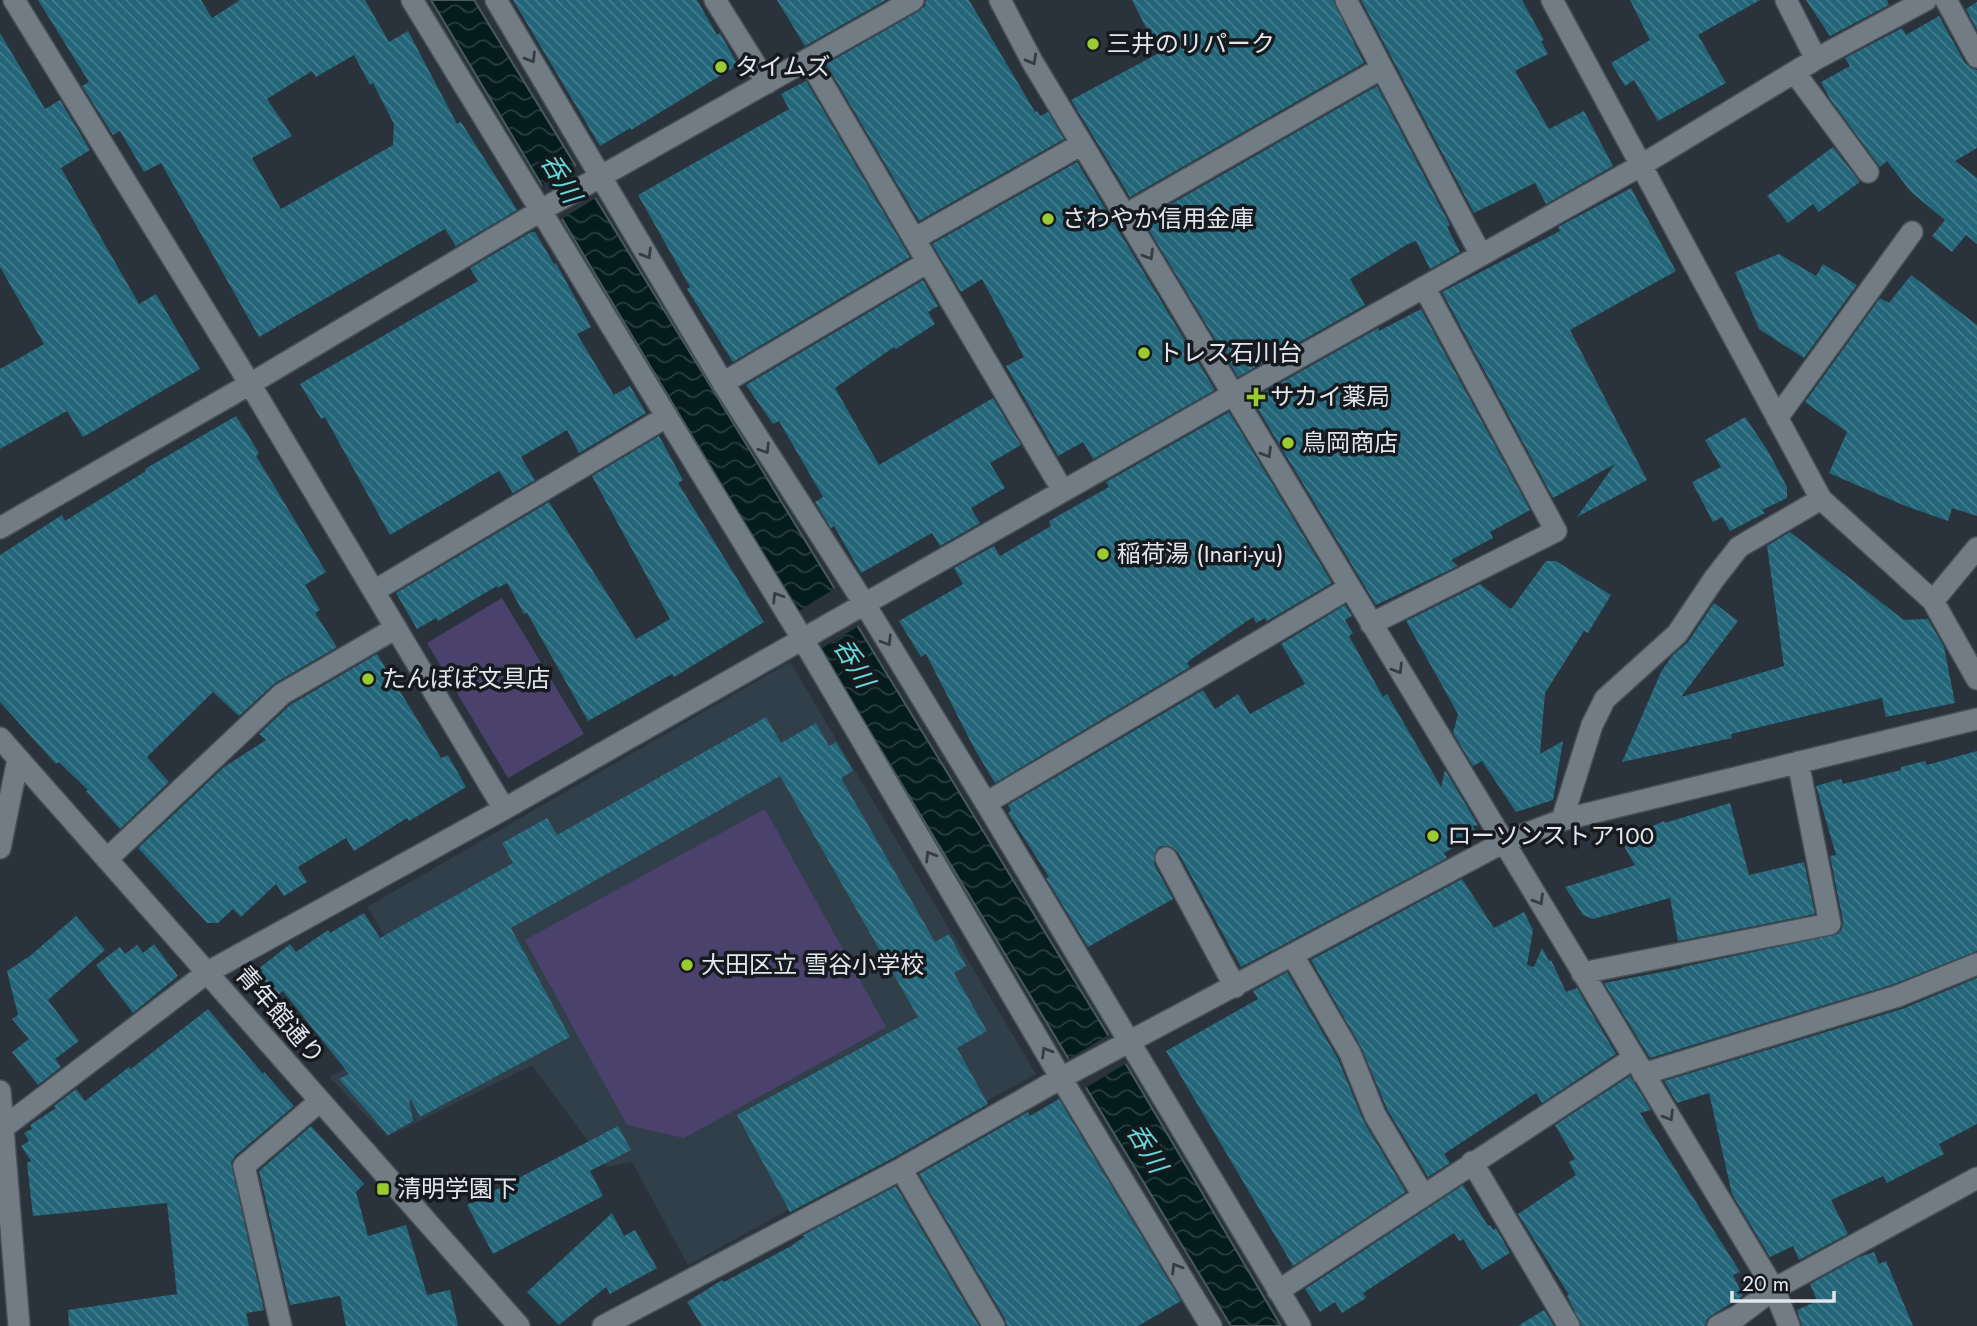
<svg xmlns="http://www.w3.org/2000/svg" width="1977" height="1326" font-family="Jost,'Noto Sans JP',sans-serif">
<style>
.built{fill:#313f4b}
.green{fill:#4a426d}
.water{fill:url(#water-waves);stroke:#47595b;stroke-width:2}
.pier{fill:#2a333b}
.building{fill:url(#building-back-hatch);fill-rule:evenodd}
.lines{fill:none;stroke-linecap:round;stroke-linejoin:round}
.minor-casing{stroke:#485057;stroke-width:24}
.minor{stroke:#717c85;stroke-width:21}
.oneway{stroke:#363c42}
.poi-dot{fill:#9bcb32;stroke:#161a1e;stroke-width:2.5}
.labels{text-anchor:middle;stroke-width:7;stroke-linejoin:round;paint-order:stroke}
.poi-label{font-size:24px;fill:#e1e7ed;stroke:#161a1e;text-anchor:start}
.street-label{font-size:24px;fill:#e1e7ed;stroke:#161a1e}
.water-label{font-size:26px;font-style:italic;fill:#66d6d8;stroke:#161a1e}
</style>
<defs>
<pattern id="water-waves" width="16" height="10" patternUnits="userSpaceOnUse" patternTransform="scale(1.75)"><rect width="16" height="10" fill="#051c1c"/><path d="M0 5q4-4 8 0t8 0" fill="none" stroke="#293d3d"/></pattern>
<pattern id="building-back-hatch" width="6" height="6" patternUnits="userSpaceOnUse" patternTransform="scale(1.75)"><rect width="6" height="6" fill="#236679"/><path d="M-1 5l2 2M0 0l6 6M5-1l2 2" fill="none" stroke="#437c8c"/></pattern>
</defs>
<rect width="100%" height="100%" fill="#2a333b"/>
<!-- built -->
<path class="built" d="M790 662 1036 1074 688 1265 632 1162 607 1167 532 1065 387 1137 329 1077 438 1023 367 907Z"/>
<!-- green -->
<path class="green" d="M502 598 584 734 508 778 427 643Z
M765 809 886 1027 684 1138 627 1125 525 940Z"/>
<!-- water -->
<path class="water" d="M431 0H474L1127 1066 1281 1326H1231L825 658Z"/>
<!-- pier -->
<path class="pier" d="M578 165 597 197 560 220 540 187Z
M837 587 860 625 819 650 796 613Z
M1110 1034 1127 1063 1085 1088 1068 1059Z"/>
<!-- building -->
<path class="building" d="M38 0H201L212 18 240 0H365L389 42 408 31 457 124 461 122 517 210 456 246 445 229 259 337 161 163 144 172 120 131 113 135 82 86 89 82ZM354 55 370 85 373 83 394 124 393 145 281 209 252 158 292 136 267 99 312 71 316 77Z
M513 0H697L717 35 720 33 738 65 631 130 630 128 600 146Z
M777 0H886L805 46Z
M926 0H969L1035 112 1037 111 1040 116 1048 112 1064 139 919 221 826 64 919 11 925 6Z
M1132 0H1333L1364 63 1130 197 1071 100 1159 53Z
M1361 0H1522L1544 40 1541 41 1548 54 1515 71 1549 129 1584 111 1613 166 1546 204 1535 183 1474 213Z
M1630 0H1760L1698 35 1726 83 1658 121 1634 80 1625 86 1611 63 1650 40Z
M1806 0H1887L1889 5 1830 36Z
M1977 2V30L1966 9Z
M1939 16 1965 63 1971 68 1977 70V148L1955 161 1977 178V244L1966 235 1952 252 1932 236 1945 220 1911 192 1887 161 1880 167 1830 99 1821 82 1850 66 1845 58 1902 28 1906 35Z
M0 33 45 109 60 100 90 150 61 168 139 304 156 294 200 369 83 437 67 411 0 449V369L44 344 0 267Z
M806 81 910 257 733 362 687 289 690 287 638 195 789 109 781 94Z
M1377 86 1450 225 1447 227 1460 252 1430 269 1416 241 1408 244 1350 279 1365 305 1238 377 1143 220Z
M1833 147 1860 182 1819 212 1813 204 1788 223 1767 196Z
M1077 162 1215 390 1093 459 1083 442 1058 456 1006 366 1024 357 982 279 961 292 932 244Z
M1631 188 1676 271 1570 330 1647 480 1577 517 1615 464 1553 498 1442 292 1560 231 1558 227Z
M531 232H535L554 264 556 263 591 327 577 334 614 395 630 386 646 413 579 453 567 430 521 457 535 480 513 493 499 471 390 535 325 417 321 419 300 384 478 281 470 268Z
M1779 254 1816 276 1823 264 1857 285 1804 358 1759 329 1735 272Z
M1911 275 1977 325V516L1952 508 1948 521 1903 505 1829 473 1847 432 1805 402 1880 298 1889 303Z
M923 280 938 306 928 312 935 324 896 349 894 347 835 388 879 465 993 398 1021 445 990 463 1005 488 971 508 980 523 940 546 932 533 861 573 834 526 831 528 815 502 823 497 779 421 773 424 746 385Z
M1421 309 1530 510 1490 532 1493 538 1451 560 1458 566 1376 605 1252 399 1378 328 1379 331Z
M1229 412 1332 583 1267 621 1265 618 1256 623 1253 617 1193 658 1187 663 1190 667 995 783 974 748 926 654 921 657 899 621 963 584 954 568 994 546 1000 556 1051 526 1049 521 1109 487 1106 482Z
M236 416 259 453 256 456 326 572 305 585 320 610 315 613 337 647 275 683 239 716 213 692 147 757 169 782 120 829 86 791 88 790 59 762 56 764 0 702V555L62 515 65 521 146 471 145 469Z
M1745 417 1768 451 1787 487V498L1762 510 1765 513 1730 531 1722 517 1713 522 1692 482 1721 467 1705 440Z
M659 436 683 480 678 483 764 622 674 677 672 674 588 721 527 613 524 614 507 583 498 588 497 586 438 621 436 618 417 629 396 593 549 502 636 639 670 619 592 476Z
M1790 532 1904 620 1928 619 1944 647 1955 703 1886 717 1882 698 1731 734 1732 738 1622 762 1661 672 1672 656 1688 642 1714 603 1738 621 1681 697 1784 666 1767 546Z
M1546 561H1556L1611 595 1588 633 1584 631 1545 693 1540 754 1563 741 1553 800 1516 812 1482 761 1473 766 1453 733 1458 714 1406 621 1480 584 1511 609Z
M1345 605 1352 616 1345 620 1353 633 1349 636 1383 697 1387 694 1441 787 1445 770 1478 825 1473 826 1477 834 1444 853 1447 858 1241 967 1178 852 1172 847 1160 846 1155 852 1154 864 1173 899 1088 947 1046 878 1049 877 1008 813 1011 811 1008 805 1203 690 1215 709 1238 694 1250 714 1305 684 1281 644Z
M377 654 441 758 448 755 466 787 409 821 407 818 354 851 346 838 298 867 307 882 284 896 276 884 241 917 233 909 218 923H207L138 848 224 767 266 740 259 734 290 705Z
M766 717 781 743 816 723 829 746 836 742 853 771 841 778 935 942 949 934 966 966 954 973 987 1031 957 1048 988 1104 895 1157 790 1212 737 1115 918 1017 780 776 511 928 570 1037 420 1117 411 1100 409 1101 413 1121 388 1135 339 1079 349 1074 283 991 273 999 253 973 290 944 296 952 328 930 330 933 364 913 380 938 513 863 502 843 547 818 557 835Z
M1977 751V951L1894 984 1650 1058 1604 983 1683 968 1682 967 1838 934 1842 929 1843 921 1830 856 1836 855 1816 786 1841 779 1843 784 1901 770V767L1925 761 1927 765Z
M1730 803 1749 875 1804 862 1815 914 1678 941 1670 898 1593 919 1583 915 1565 887 1635 865 1621 841 1664 821 1665 823Z
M1462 879 1494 928 1524 912 1533 930 1527 965 1534 967 1542 948 1549 961 1551 960 1566 992 1577 988 1616 1054 1542 1103 1536 1093 1444 1154 1450 1163 1428 1177 1387 1109 1361 1047 1311 960Z
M76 916 105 950 48 1000 79 1041 55 1059 61 1067 38 1085 12 1052 29 1039 12 1019 18 1015 7 971 30 956Z
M154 944 178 976 133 1013 96 965 120 947 125 954 137 945 143 953Z
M1287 972 1338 1059 1364 1122 1406 1192 1293 1266 1166 1051 1258 999 1253 991Z
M1977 978V1124L1939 1144 1944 1154 1887 1183 1883 1176 1831 1200 1848 1234 1799 1260 1793 1246 1770 1257 1732 1194 1709 1093 1677 1103 1664 1081 1902 1009Z
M208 1009 263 1074 264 1072 294 1106 235 1156 231 1163 264 1310 246 1313 249 1326H69L68 1310 177 1294 167 1203 33 1216 27 1163 31 1161 21 1146 29 1141 24 1133 32 1129 30 1125 56 1108 54 1106 76 1089 85 1101 129 1067 131 1069Z
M1630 1076 1651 1110 1640 1113 1740 1272 1733 1275 1743 1296 1712 1315 1707 1319 1705 1326H1582L1567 1296 1569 1295 1518 1214 1576 1175 1569 1162 1575 1159 1555 1125Z
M1059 1099 1181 1301 1138 1326H1007L1005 1319 919 1174 1028 1112 1030 1116Z
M311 1126 364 1184 356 1192 368 1236 406 1225 427 1295 450 1290 458 1326H346L340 1296 290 1305 259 1171Z
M618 1126 631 1150 590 1171 603 1196 493 1254 467 1205Z
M1463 1185 1488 1226 1490 1225 1493 1230 1496 1228 1510 1253 1482 1270 1463 1239 1459 1241 1454 1233 1363 1293 1366 1298 1342 1313 1335 1302 1320 1312 1305 1289Z
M896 1186 979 1326H702L687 1302 722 1280 724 1282 791 1246 804 1237 803 1235Z
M612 1213 624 1236 635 1230 657 1268 610 1294 606 1287 559 1325 527 1292Z
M1874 1252 1879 1264 1886 1261 1913 1326H1802L1797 1310 1817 1301 1810 1284 1859 1257Z
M1544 1310 1554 1326H1518Z"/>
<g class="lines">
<!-- minor casing -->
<g class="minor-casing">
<path id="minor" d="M14 0 250 384 504 809
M412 0 802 638 1061 1078 1211 1326
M496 0 723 383 864 603 986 803 1300 1326
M715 0 767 83
M1000 0 1033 63 1082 144 1774 1289 1789 1326
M1346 0 1481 255
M1552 0 1821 499 1933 601 1977 679
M1786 0 1816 59
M1946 0 1977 57
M808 59 1063 491
M1795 73 1868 172
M1125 215 1382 68
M914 239 1082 144
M723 383 928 262
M1777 418 1912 232
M0 528 250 384 552 204 913 0
M374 591 666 417
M1933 601 1977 548
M1371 624 1556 531 1424 287
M0 738 519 1326
M986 803 1349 588
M1562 820 1592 725 1605 699 1677 634 1714 579 1739 547 1821 499
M0 848 18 759
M1166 858 1235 987
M107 859 282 694 396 628
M1293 956 1350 1053 1375 1115 1423 1195
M1582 973 1830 924 1798 762
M1643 1074 1898 996 1977 964
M0 1091 19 1326
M0 1128H3L208 972 504 809 1232 395 1640 166 1816 59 1926 0
M1472 1162 1569 1326
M901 1169 994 1326
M1278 1291 1634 1058
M281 1326 244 1166 320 1101
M603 1326 901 1169 1061 1078 1504 842 1562 820 1977 719
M1718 1326 1738 1316 1774 1289 1977 1178"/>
</g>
<!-- minor -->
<use href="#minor" class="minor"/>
</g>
<!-- one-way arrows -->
<defs><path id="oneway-chevron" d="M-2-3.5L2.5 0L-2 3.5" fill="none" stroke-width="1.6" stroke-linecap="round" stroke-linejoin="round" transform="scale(1.75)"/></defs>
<g class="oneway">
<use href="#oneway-chevron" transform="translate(531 58) rotate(59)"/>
<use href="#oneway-chevron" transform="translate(1032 60) rotate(61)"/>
<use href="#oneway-chevron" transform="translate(647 254) rotate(59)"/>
<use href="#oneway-chevron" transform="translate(1149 255) rotate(59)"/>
<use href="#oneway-chevron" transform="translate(765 449) rotate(58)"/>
<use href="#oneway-chevron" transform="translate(1267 453) rotate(59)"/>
<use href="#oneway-chevron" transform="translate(777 597) rotate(-122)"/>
<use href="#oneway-chevron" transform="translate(887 641) rotate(58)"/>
<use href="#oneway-chevron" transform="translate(1398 669) rotate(59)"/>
<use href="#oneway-chevron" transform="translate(930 856) rotate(-121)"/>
<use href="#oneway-chevron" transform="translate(1539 900) rotate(59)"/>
<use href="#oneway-chevron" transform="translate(1046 1052) rotate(-121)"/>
<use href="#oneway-chevron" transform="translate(1669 1116) rotate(59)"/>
<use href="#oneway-chevron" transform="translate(1176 1268) rotate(-121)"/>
</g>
<!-- markers -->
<g class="poi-dot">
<circle cx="1093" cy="44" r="7"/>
<circle cx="721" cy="67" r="7"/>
<circle cx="1048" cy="219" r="7"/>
<circle cx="1144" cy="353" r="7"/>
<path d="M1252.5 386.5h7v7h7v7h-7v7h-7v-7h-7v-7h7z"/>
<circle cx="1288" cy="443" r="7"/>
<circle cx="1103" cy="554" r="7"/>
<circle cx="368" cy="679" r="7"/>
<circle cx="1433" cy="836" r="7"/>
<circle cx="687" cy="965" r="7"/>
<rect x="376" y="1182" width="14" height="14" rx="3.5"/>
</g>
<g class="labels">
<!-- poi labels -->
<g class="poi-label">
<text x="1107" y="52">三井のリパーク</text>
<text x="735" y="75">タイムズ</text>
<text x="1062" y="227">さわやか信用金庫</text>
<text x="1158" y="361">トレス石川台</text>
<text x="1270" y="405">サカイ薬局</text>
<text x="1302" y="451">鳥岡商店</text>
<text x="1117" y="562">稲荷湯 (Inari-yu)</text>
<text x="382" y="687">たんぽぽ文具店</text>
<text x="1447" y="844">ローソンストア100</text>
<text x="701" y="973">大田区立 雪谷小学校</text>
<text x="397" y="1197">清明学園下</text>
</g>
<!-- street labels -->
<g class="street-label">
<text transform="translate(280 1015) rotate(49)" y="8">青年館通り</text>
</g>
<!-- water labels -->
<g class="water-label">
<text transform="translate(561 178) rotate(59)" y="9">呑川</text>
<text transform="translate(854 663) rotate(59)" y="9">呑川</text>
<text transform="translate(1147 1148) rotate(59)" y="9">呑川</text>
</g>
</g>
<!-- scale -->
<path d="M1732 1291v10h102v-10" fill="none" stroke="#e1e7ed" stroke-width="3.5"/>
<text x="1742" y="1291" font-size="21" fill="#e1e7ed" stroke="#161a1e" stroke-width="5" paint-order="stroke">20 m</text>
</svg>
